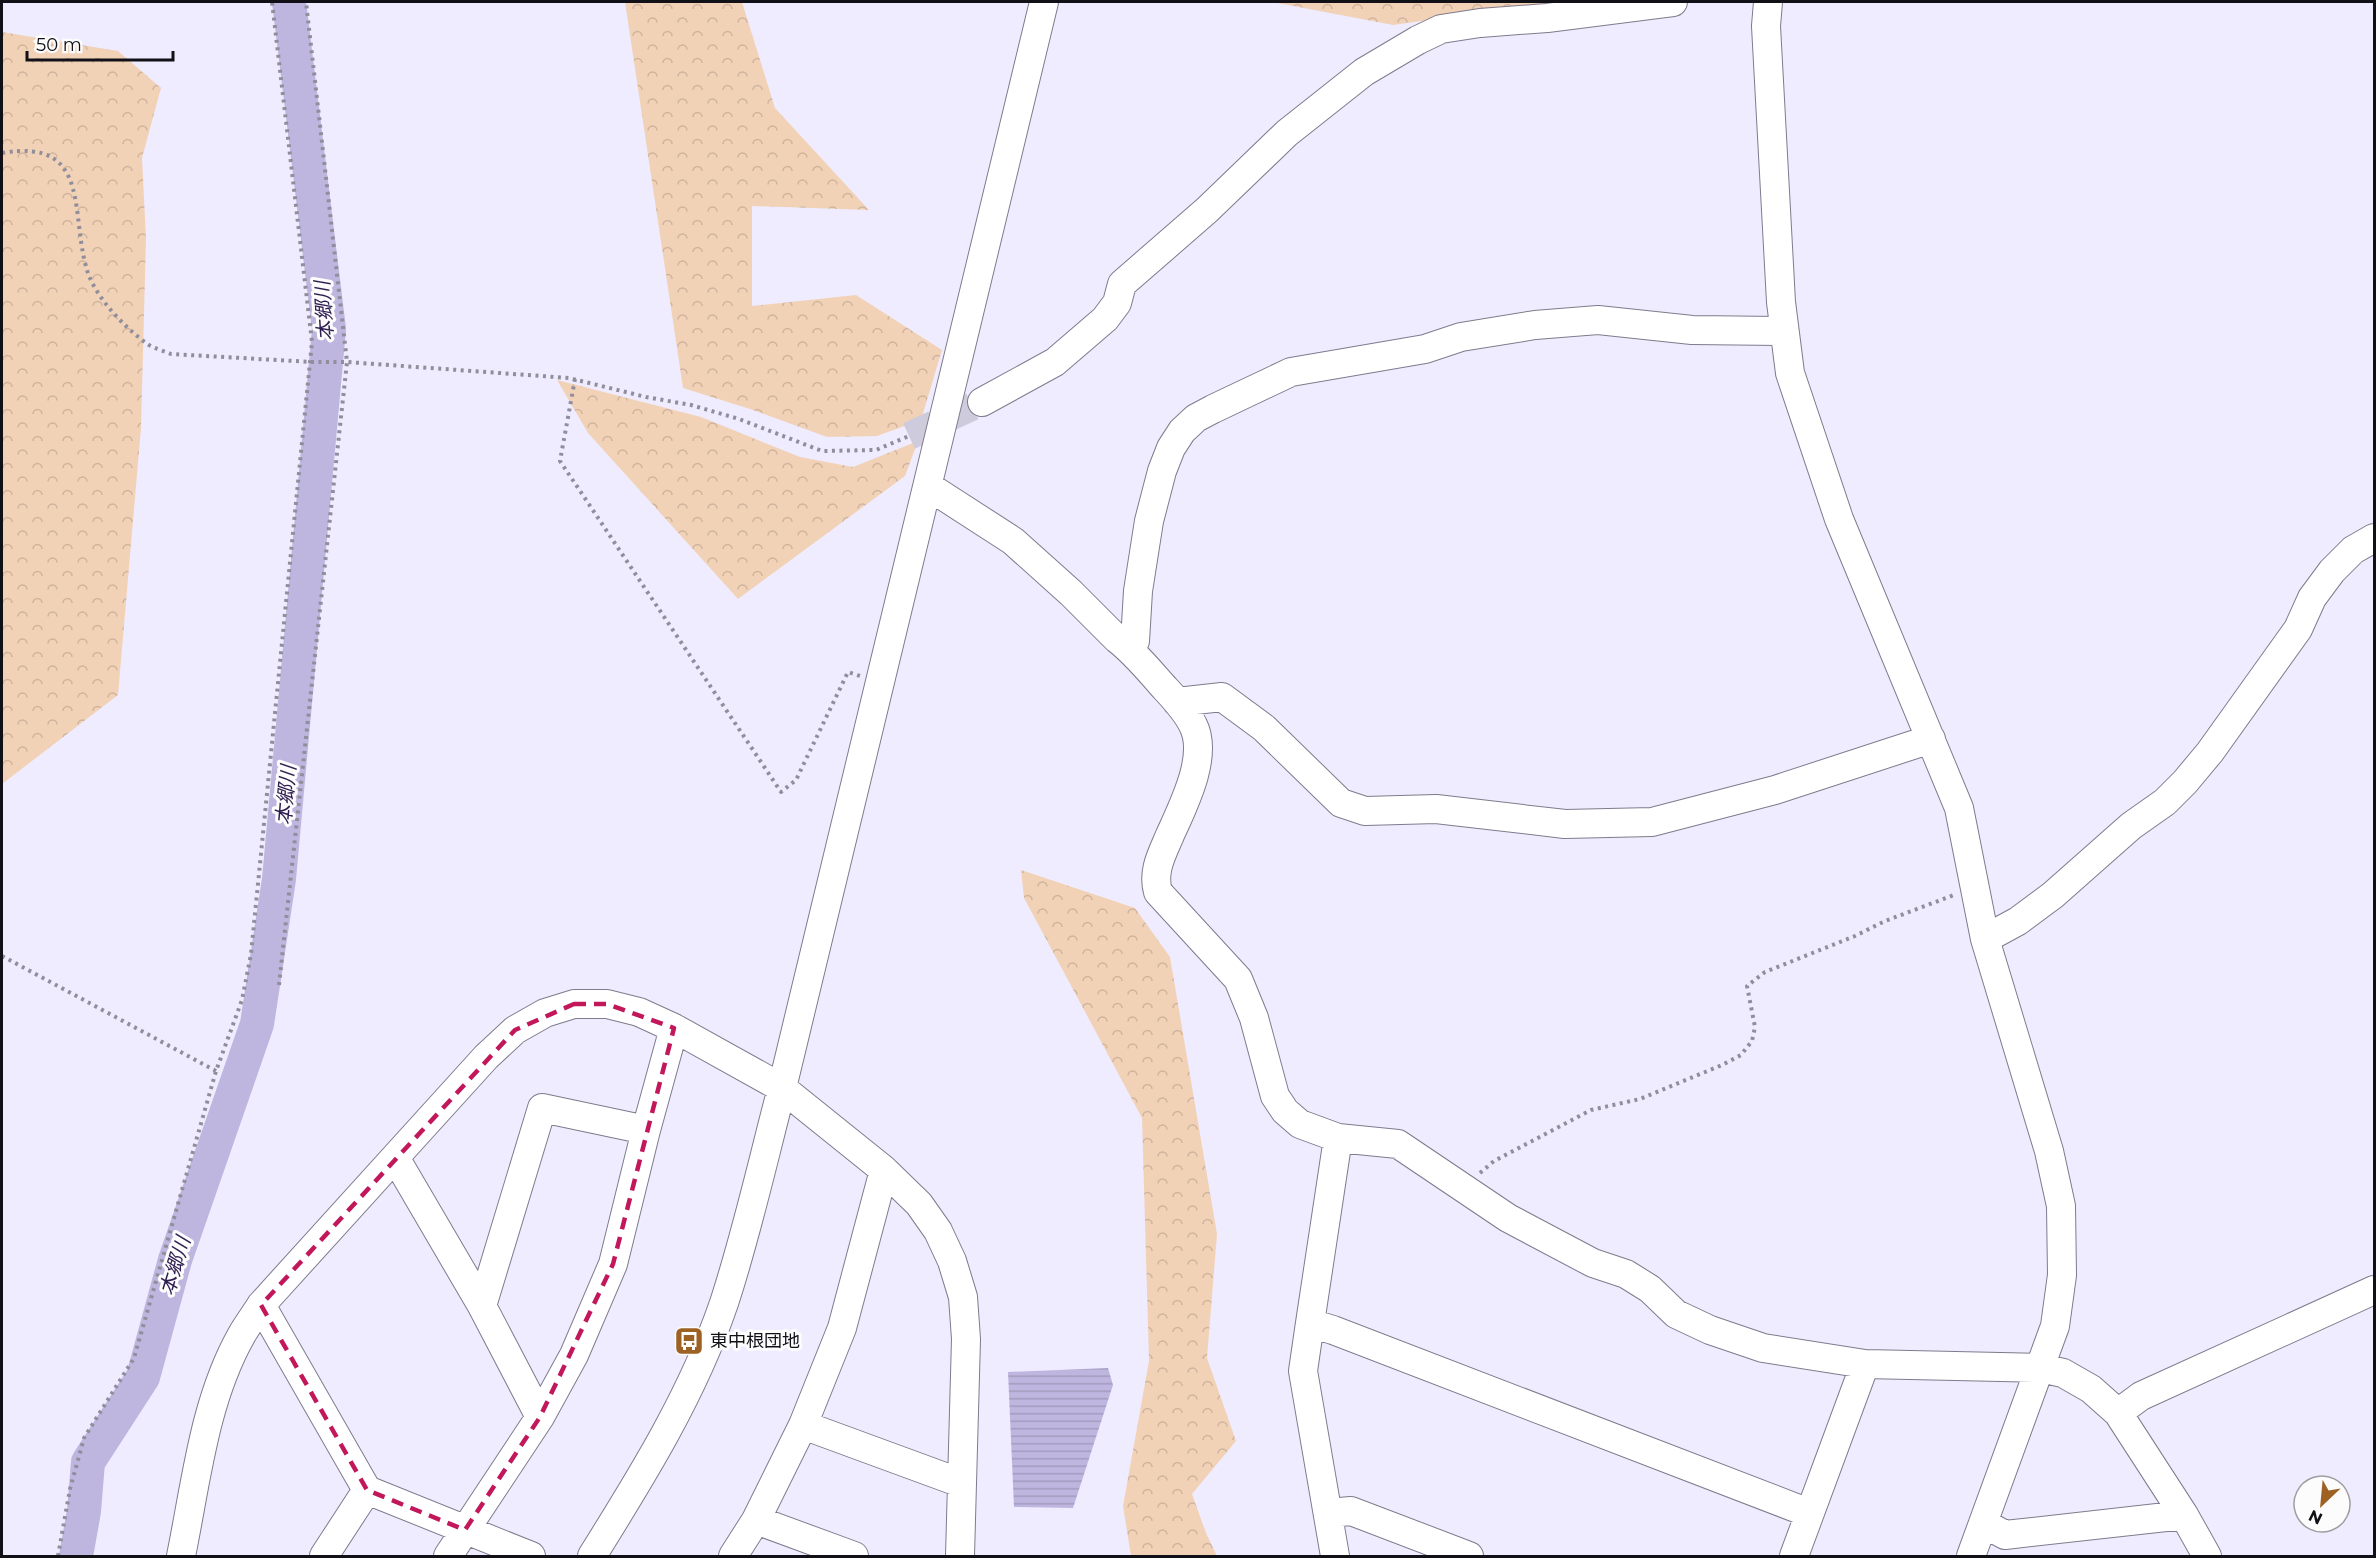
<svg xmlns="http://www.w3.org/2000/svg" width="2376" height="1558" font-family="Montserrat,'Noto Sans JP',sans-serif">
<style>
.forest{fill:url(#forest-crowns)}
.water{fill:url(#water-rules)}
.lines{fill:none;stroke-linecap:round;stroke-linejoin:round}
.river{stroke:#bfb6df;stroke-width:34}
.minor-tunnel{stroke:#cecbdc;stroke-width:28;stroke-dasharray:28 14;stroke-linecap:butt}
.minor-casing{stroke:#7f7b8c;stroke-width:30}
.path{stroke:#918e9c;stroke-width:4;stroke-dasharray:3 4.5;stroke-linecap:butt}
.minor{stroke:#fff;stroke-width:28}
.marked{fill:none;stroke:#c2185b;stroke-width:4.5;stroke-dasharray:12 8;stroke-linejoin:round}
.labels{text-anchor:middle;stroke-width:6;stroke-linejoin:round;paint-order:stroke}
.poi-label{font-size:18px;fill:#111016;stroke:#fcfcfc;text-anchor:start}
.water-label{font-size:20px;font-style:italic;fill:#2e1d50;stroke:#fcfcfc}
</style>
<defs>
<pattern id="forest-crowns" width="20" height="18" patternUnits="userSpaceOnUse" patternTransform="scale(1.5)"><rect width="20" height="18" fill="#f2d2b7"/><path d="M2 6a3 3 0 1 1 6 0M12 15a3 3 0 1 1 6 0" fill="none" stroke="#ceb39d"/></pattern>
<pattern id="water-rules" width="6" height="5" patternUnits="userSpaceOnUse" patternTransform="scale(1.5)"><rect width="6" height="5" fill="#bfb6df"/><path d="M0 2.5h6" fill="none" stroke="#a39bbf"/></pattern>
</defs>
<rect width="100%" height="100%" fill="#efecff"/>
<!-- forest -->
<path class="forest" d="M625 2H742L775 108 869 210 752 206V306L856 295 942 350 921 420 877 436 827 437 750 409 683 388Z
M1272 2H1558L1393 25Z
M2 32 118 51 161 88 142 158 146 239 141 428 118 695 2 784Z
M557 380 701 417 800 457 853 467 918 441 905 476 738 599 588 433Z
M1021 870 1135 908 1170 957 1217 1234 1207 1358 1236 1441 1192 1494 1206 1533 1217 1556H1131L1123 1506 1149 1361 1142 1118 1024 898Z"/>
<!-- water -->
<path class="water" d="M1108 1368 1113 1385 1073 1508 1014 1507 1008 1372Z"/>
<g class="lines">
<!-- river -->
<path class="river" d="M76 1556 84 1511 88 1462 143 1377 175 1260 257 1024 279 879 329 329 289 2"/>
<!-- minor-tunnel -->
<path class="minor-tunnel" d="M909 436 982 402"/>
<!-- minor casing -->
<g class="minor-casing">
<path id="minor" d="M1768 2 1766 26 1781 302 1790 373 1839 519 1959 808 1985 939 2049 1151 2061 1206 2062 1275 2055 1326 1971 1556
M982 402 1055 362 1105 319 1117 303 1122 284 1207 210 1287 133 1364 72 1418 40 1441 29 1480 23 1547 18 1673 2
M928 486 1013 541 1071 593 1117 639C1134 652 1147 668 1162 685 1173 697 1186 710 1193 725 1209 756 1183 806 1170 835 1162 854 1152 871 1158 892L1238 979 1254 1018 1275 1096 1285 1111 1300 1124 1338 1138 1398 1144 1508 1218 1593 1263 1626 1274 1650 1289 1676 1314 1710 1330 1763 1348 1865 1364 2041 1368 2063 1373 2091 1389 2118 1413 2184 1515 2207 1556
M1131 649 1135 641 1138 591 1149 521 1162 471 1171 448 1182 431 1196 418 1213 409 1291 372 1425 349 1461 337 1535 325 1598 320 1692 330 1784 331
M1177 702 1222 697 1264 728 1341 803 1365 811 1436 809 1565 824 1652 822 1775 790 1931 739
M1985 939 2018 921 2053 895 2131 826 2165 802 2185 782 2210 752 2298 629 2312 598 2332 571 2353 550 2374 538
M1338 1138 1310 1323 1333 1330 1809 1513
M396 1159 482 1306 540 1417
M261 1305 367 1490 531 1556
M482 1306 542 1108 646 1130
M1310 1323 1303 1371 1335 1556
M2118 1413 2141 1396 2374 1290
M803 1425 961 1483
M1328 1513 1351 1511 1469 1556
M756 1520 854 1556
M1983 1523 2005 1535 2184 1515
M181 1556C196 1483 204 1402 241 1336 247 1325 255 1315 261 1305L486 1057 515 1030 545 1013 574 1004H607L639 1012 674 1028 782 1088 884 1170 919 1204 938 1231 952 1261 963 1297 966 1339 960 1556
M324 1556 367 1490
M448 1556 540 1417 574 1355 613 1264 646 1130 674 1028
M592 1556C642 1476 693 1394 724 1303 747 1233 763 1160 782 1088L1044 2
M733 1556 756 1520 803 1425 842 1328 884 1170
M1794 1556 1865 1364"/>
</g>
<!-- path -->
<path class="path" d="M2 153C95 137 68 219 89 276 100 302 126 329 149 345 156 349 164 351 171 354L312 362H347L569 378 646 397 691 405 739 419 822 451 876 450 909 436
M575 379 560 461 781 792 796 780 848 672 860 676
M2 956 216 1071
M279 985 347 362 306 2
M1480 1173 1494 1161 1591 1110 1640 1099 1722 1065 1741 1055 1752 1041 1755 1027 1747 986 1765 972 1855 936 1885 921 1954 895
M58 1556 70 1489 84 1438 134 1358 216 1071 242 1000 251 954 312 342 272 2"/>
<!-- minor -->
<use href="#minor" class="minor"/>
</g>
<!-- marked area -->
<path class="marked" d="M574 1004H607L674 1028 613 1264 540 1417 465 1530 367 1490 261 1305 515 1030Z"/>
<!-- icons -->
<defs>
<g id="bus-square" transform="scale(1.5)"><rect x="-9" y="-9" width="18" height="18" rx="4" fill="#9d6223" stroke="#fcfcfc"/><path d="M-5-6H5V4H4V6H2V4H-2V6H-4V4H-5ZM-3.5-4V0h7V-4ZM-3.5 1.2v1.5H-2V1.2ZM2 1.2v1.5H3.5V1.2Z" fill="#fff"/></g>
</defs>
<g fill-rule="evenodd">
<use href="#bus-square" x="689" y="1341"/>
</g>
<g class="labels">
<!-- poi labels -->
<g class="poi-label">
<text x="710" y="1347">東中根団地</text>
</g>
<!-- water labels -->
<g class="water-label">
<text transform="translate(324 311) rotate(-94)" y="7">本郷川</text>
<text transform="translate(286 795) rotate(-85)" y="7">本郷川</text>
<text transform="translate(175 1266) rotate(-73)" y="7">本郷川</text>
</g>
</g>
<!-- border -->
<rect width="2376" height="1558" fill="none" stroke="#111016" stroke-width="6"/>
<!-- north arrow -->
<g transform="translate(2322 1504) rotate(206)"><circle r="28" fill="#fcfcfc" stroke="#9e9ea0" stroke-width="1.5"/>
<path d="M0-4.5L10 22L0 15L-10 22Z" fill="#9d6223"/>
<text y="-9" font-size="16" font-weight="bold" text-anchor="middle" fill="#111016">N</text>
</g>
<!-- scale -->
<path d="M27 51v9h146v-9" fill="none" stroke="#111016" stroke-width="3"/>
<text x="36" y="51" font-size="18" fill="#111016" stroke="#fcfcfc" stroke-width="4.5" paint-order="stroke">50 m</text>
</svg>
